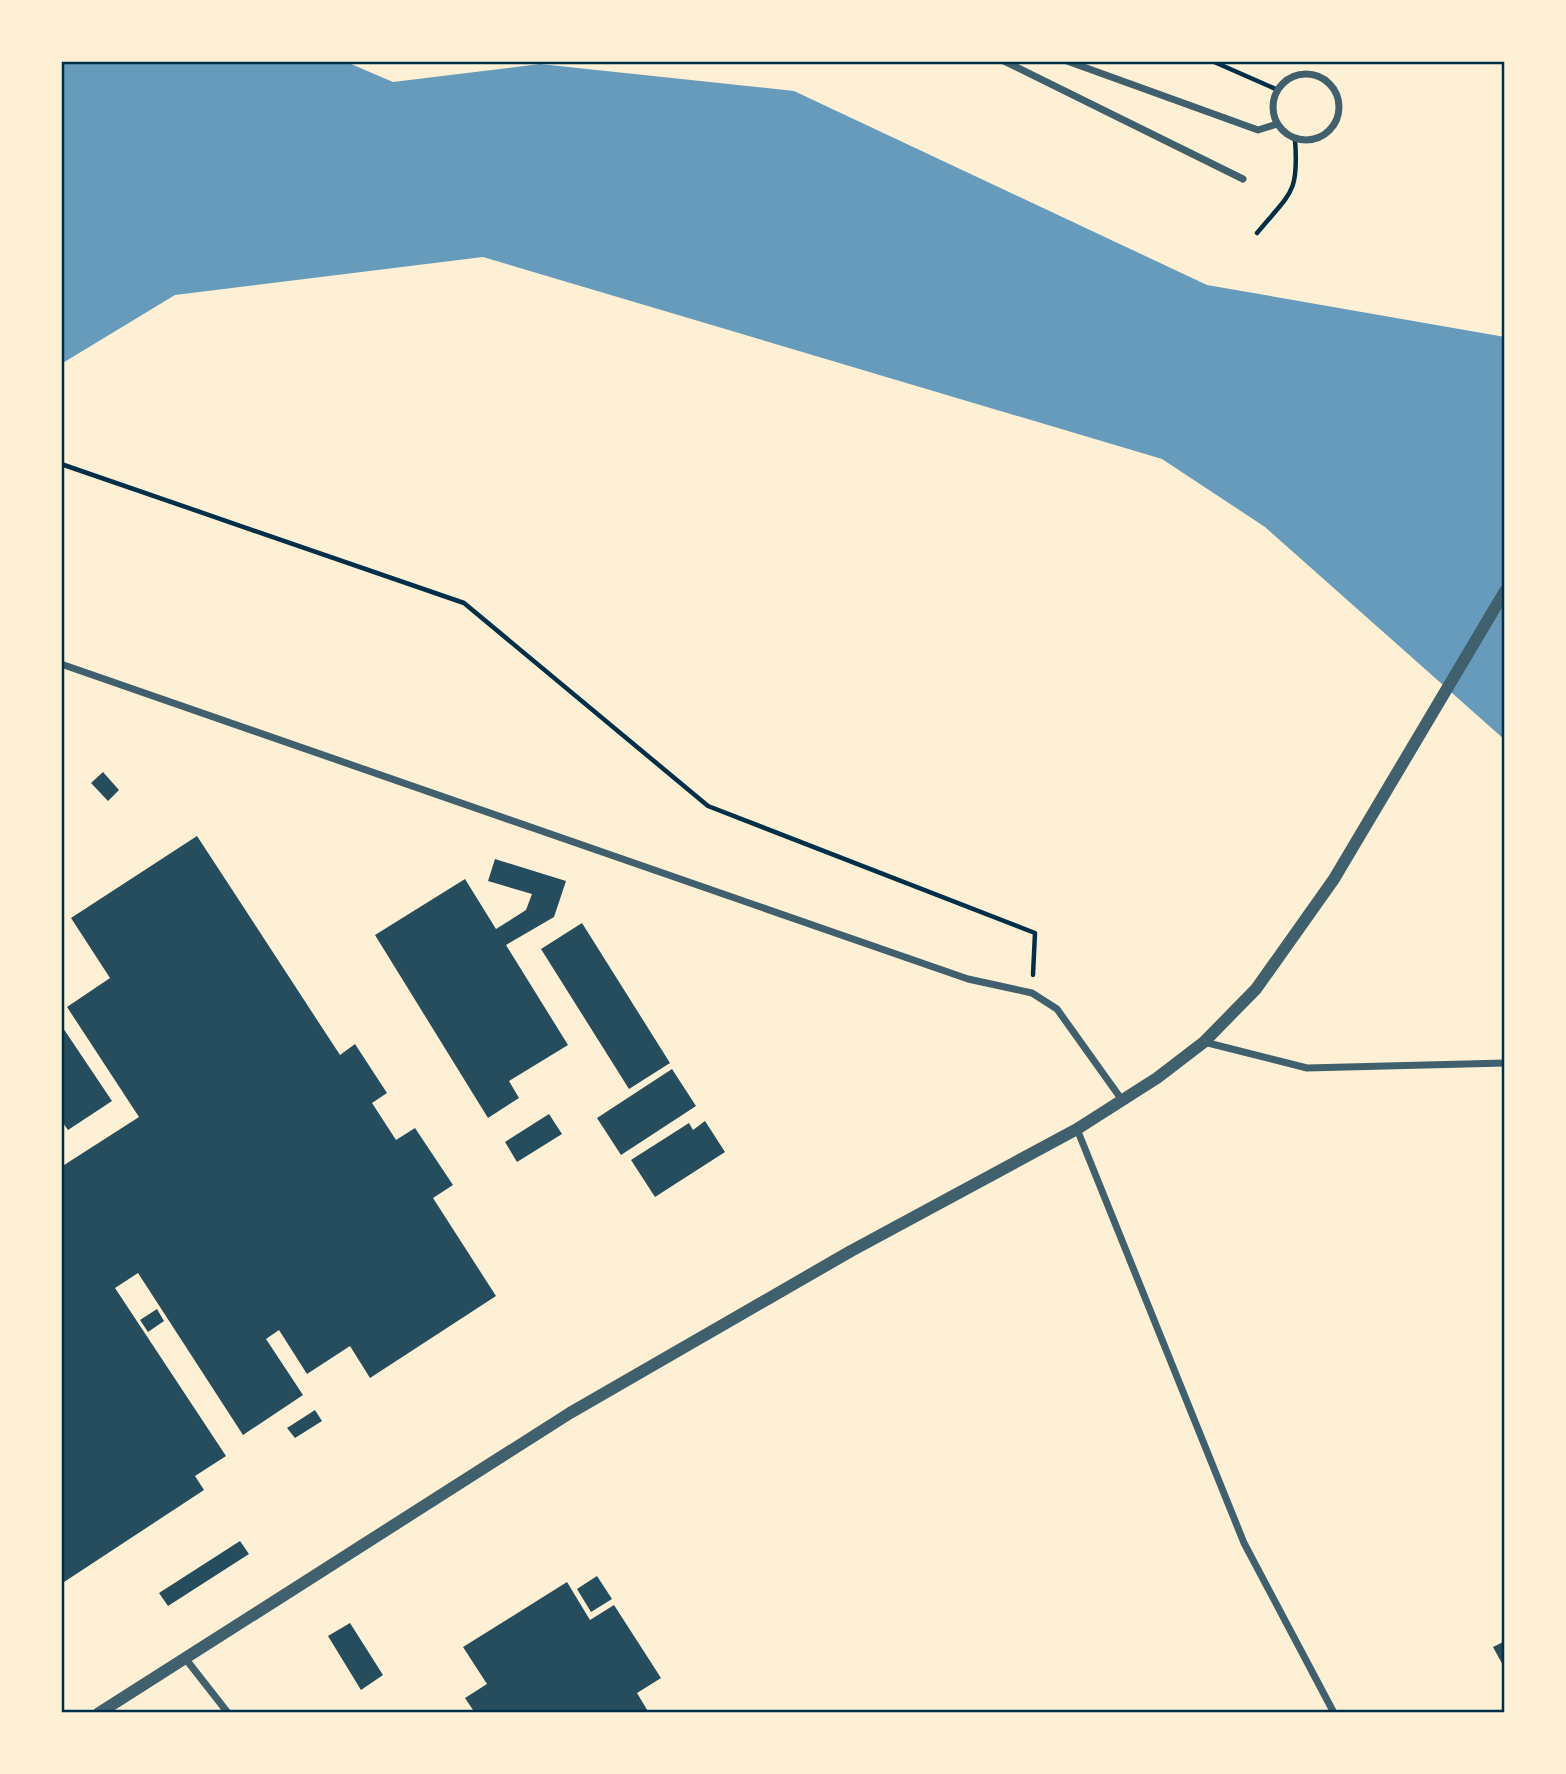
<svg xmlns="http://www.w3.org/2000/svg" width="1566" height="1774" font-family="'Alegreya Sans',sans-serif">
<style>
.water{fill:#669bbc}
.building{fill:#264d5e}
.lines{fill:none;stroke-linecap:round;stroke-linejoin:round}
.path{stroke:#003049;stroke-width:4.5}
.minor{stroke:#3f606c;stroke-width:7}
.tertiary{stroke:#3f606c;stroke-width:12}
.neatline{fill:none;stroke:#003049;stroke-width:2.5}
</style>
<rect width="100%" height="100%" fill="#fdf0d5"/>
<!-- water -->
<path class="water" d="M61 61H344L393 82 540 64 794 91 1207 285 1505 337V740L1265 527 1162 459 483 257 175 295 61 364Z"/>
<!-- building -->
<path class="building" d="M103 772 119 790 108 801 91 783Z
M197 836 340 1055 355 1044 387 1093 372 1103 396 1140 415 1128 453 1185 433 1198 496 1296 370 1378 350 1346 307 1374 279 1330 266 1339 303 1395 243 1435 138 1273 115 1288 226 1456 195 1476 204 1490 61 1584V1167L139 1117 67 1007 110 978 71 918Z
M495 859 566 881 554 917 506 945 568 1045 509 1081 519 1098 488 1118 375 935 465 879 496 929 526 910 532 894 488 881Z
M582 923 670 1063 629 1089 541 949Z
M61 1025 112 1101 68 1130 61 1120Z
M672 1069 696 1106 621 1155 597 1118Z
M549 1114 562 1134 517 1162 505 1142Z
M705 1121 725 1152 655 1197 631 1160 689 1123 693 1130Z
M157 1309 164 1321 148 1332 140 1320Z
M315 1410 322 1421 295 1438 287 1428Z
M240 1541 249 1554 168 1606 159 1593Z
M597 1576 612 1599 591 1612 577 1589Z
M567 1582 590 1620 614 1605 661 1678 637 1693 649 1713H475L465 1698 487 1684 463 1647Z
M350 1623 383 1675 361 1690 328 1636Z
M1505 1641V1669L1493 1647Z"/>
<g class="lines">
<!-- path -->
<path class="path" d="M1212 61 1278 90
M1257 233C1291 192 1299 194 1295 139
M61 464 464 603 708 806 1035 933 1033 975"/>
<!-- minor -->
<path class="minor" d="M1004 61 1243 179
M1067 61 1258 130 1277 124
M1273 107a33 33 0 1 1 66 0a33 33 0 1 1-66 0Z
M61 664 968 979 1032 993 1057 1009 1122 1100
M1204 1042 1307 1068 1505 1063
M1077 1129 1244 1543 1334 1713
M185 1658 228 1713"/>
<!-- tertiary -->
<path class="tertiary" d="M99 1713 570 1413 851 1251 1077 1129 1157 1078 1204 1042 1256 989 1334 879 1505 591"/>
</g>
<!-- border -->
<rect width="1566" height="1774" fill="none" stroke="#fdf0d5" stroke-width="126"/>
<rect x="63" y="63" width="1440" height="1648" class="neatline"/>
</svg>
